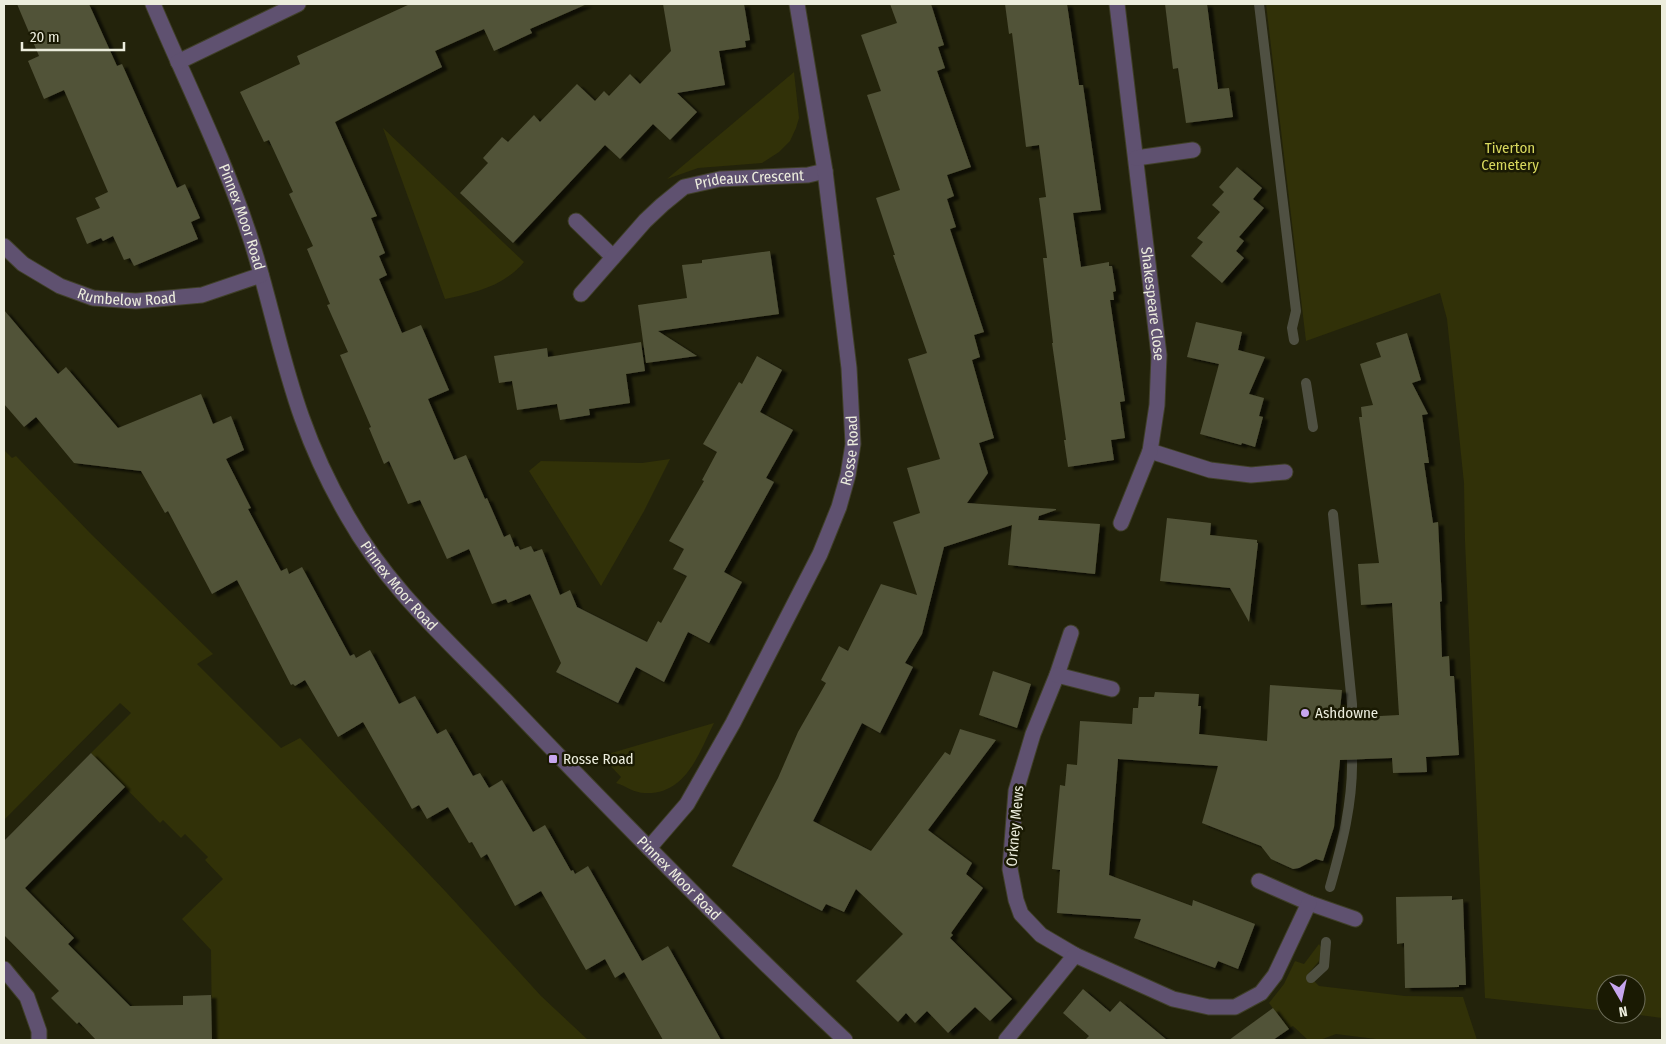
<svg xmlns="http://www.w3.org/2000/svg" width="1666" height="1044" font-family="'Fira Sans Condensed',sans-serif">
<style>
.green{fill:#313108}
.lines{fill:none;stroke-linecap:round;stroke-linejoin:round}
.stream{stroke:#4f5042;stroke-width:10}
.building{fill:#515238;filter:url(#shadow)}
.minor-casing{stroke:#3f3f28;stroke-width:17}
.minor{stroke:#5f5170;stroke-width:15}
.poi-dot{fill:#c7a6ef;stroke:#1a1a03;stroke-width:2}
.labels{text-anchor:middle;stroke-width:5;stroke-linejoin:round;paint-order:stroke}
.park-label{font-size:15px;fill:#d8d85d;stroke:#1a1a03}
.street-label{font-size:15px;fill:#eceddd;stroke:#1a1a03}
.poi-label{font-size:15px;fill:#eceddd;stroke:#1a1a03;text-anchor:start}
</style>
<defs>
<filter id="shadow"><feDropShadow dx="5.5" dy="3" stdDeviation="1" flood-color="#0009"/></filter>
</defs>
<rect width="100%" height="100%" fill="#23230b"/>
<!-- green -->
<path class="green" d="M1266 4H1662V1018L1632 1014H1636V984H1606V1011L1485 998 1465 541 1464 483 1447 319 1440 293 1306 341Z
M794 72 799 118 796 128 790 141 779 152 762 163 698 168 667 179Z
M383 128 524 262C504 286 474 293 445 299Z
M4 450 12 458 16 456 90 533 213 654 197 664 281 748 300 738 446 892 541 996 588 1040H212L211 950 182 919 223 879 205 860 208 857 185 834 181 838 163 820 160 823 91 753 131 713 120 703 4 820Z
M670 459 644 511 601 586 529 471 541 461 642 463Z
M714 723C699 753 686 795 645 793 634 793 626 786 616 783L621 777 601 756Z
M1319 944 1321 947 1319 961 1308 974 1309 979 1313 980 1319 986 1405 996 1463 997 1477 1040H1384L1336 1034 1320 1040H1308L1293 1026 1288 1029 1269 1003 1284 984 1295 961 1304 964Z"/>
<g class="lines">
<!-- stream -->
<path class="stream" d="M1259 4 1296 311 1292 328 1294 340
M1306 383 1313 427
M1333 514 1352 704V729
M1330 887C1342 845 1353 802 1352 759
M1311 978 1324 966 1326 942"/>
</g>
<!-- building -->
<path class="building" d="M17 4H89L117 66 122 64 177 188 185 184 200 218 191 222 198 239 134 266 130 258 124 260 113 236 103 241 101 238 87 244 76 218 100 208 95 198 108 192 64 90 44 99 28 61 39 56Z
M410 4H587L530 29 532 33 494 51 484 29 435 51 442 67 335 122 377 216 371 218 385 253 379 256 387 275 379 279 402 333 421 325 449 390 428 399 454 460 466 455 485 499 487 498 504 537 510 534 515 547 518 546 520 550 531 546 534 552 542 549 560 595 570 590 577 607 647 642 658 621 661 623 687 576 673 569 684 549 669 541 704 481 702 480 717 452 703 444 739 382 742 384 757 356 782 370 760 412 793 430 766 478 774 482 724 572 742 582 709 643 688 632 664 682 636 667 618 703 556 672 561 663 530 594 508 603 506 599 492 604 469 549 447 559 420 500 408 504 389 461 384 464 369 428 371 427 340 355 348 352 327 305 330 304 307 249 313 246 289 194 293 192 269 140 264 142 240 92 300 64 297 56Z
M663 4H744L750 40 745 41 746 47 719 51 725 85 677 93 697 112 670 140 653 124 620 159 605 145 513 243 460 193 488 163 483 158 502 137 508 142 534 115 540 122 577 84 595 101 604 91 609 96 630 74 640 84 671 51Z
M890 4H931L944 45 938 47 945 68 937 71 971 167 947 175 954 196 947 199 956 227 950 229 984 332 974 335 980 357 972 360 994 438 979 443 988 473 967 503 1056 509V510L1039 516 1038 520 1100 524 1095 574 1008 565 1012 525 944 547 922 634 905 663 913 667 880 733 862 723 813 821 871 851 945 752 950 755 960 729 996 740 928 830 972 863 966 874 983 888 951 933 953 935 950 938 1012 999 990 1021 975 1007 948 1033 927 1011 915 1023 906 1013 898 1022 856 981 903 934 856 889 844 912 826 904 822 911 732 866 778 778 798 732 826 683 821 680 839 646 848 651 881 584 917 595 893 522 920 513 907 468 940 459 908 359 927 353 893 255H895L876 198 900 190 867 95 881 91 861 35 897 23Z
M1005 4H1067L1079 85H1083L1101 210 1073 213 1081 267 1109 262V266H1112L1116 291 1113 292 1114 300H1110L1125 401 1120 402 1125 438 1111 440 1114 460 1068 467 1064 440H1066L1052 343H1053L1043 258H1047L1039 198 1046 197 1039 145 1026 147 1012 33 1009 34Z
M1165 4H1207L1218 89 1229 88 1233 117 1186 123 1178 68 1173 69Z
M1237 167 1262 188 1253 199 1264 208 1239 237 1244 241 1236 251 1244 258 1222 283 1191 256 1203 242 1197 238 1220 212 1212 205 1224 192 1219 187Z
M770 251 779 314 658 331 697 356 646 363 638 305 687 298 682 265 702 263V260Z
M4 310 58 374 66 367 118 428 201 394 213 424 231 416 244 450 226 459 251 508 248 509 281 571 287 568 289 574 302 567 350 656 354 654 356 658 370 650 399 704 415 696 437 734 446 729 473 776 480 773 489 788 502 780 533 832 545 825 571 871 573 870 575 874 588 866 642 961 668 946 721 1040H663L624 972 615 978 605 959 586 970 541 891 515 906 487 854 481 858 472 842 469 843 448 807 427 819 419 805 412 809 363 722 338 737 305 680 295 686 293 684 291 685 237 580 212 594 168 511 165 513 141 471 74 463 36 417 24 427 4 404Z
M1196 322 1242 332 1238 350 1265 357 1249 394 1264 398 1259 416 1263 417 1255 447 1242 443 1241 445 1200 434 1219 364 1187 357Z
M1407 333 1421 380 1412 383 1428 414 1422 415 1429 463H1424L1433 523 1438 522 1442 601 1440 602 1442 657 1449 656 1450 676H1454L1459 755 1426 757 1427 772 1393 773 1392 758 1340 760 1334 827 1323 861 1316 859 1299 868 1293 869 1271 859 1261 846 1202 823 1218 766 1118 759 1109 875 1192 906 1193 900 1255 924 1238 969 1218 961 1215 968 1134 938 1141 919 1057 913 1060 870 1052 869 1060 785 1065 786 1067 764 1077 765 1080 721 1132 724 1133 708H1138L1139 697H1154L1155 692 1199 694 1198 706H1201L1199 734 1267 741 1270 685 1342 690 1340 710H1342V718L1399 715 1392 603 1361 605 1358 564 1379 563 1359 417H1362L1361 407 1373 405 1360 364 1381 357 1376 343Z
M641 342 645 371 626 374 630 403 589 409 590 415 560 420 557 404 517 410 512 381 499 383 494 356 547 348 548 357Z
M1167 518 1211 523 1210 535 1257 540V543H1258L1249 622 1230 588 1160 581Z
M993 671 1031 684 1017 728 979 715Z
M91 753 125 787 25 888 74 938 68 944 130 1006 183 1005V996L211 995 212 1040H96L79 1022 77 1024 51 998 59 991 4 935V841Z
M1452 896V900L1463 899 1466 985H1459V987L1405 988 1404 943 1397 944 1396 897Z
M1083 989 1110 1012 1120 1001 1167 1040H1085L1089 1036 1063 1013Z
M1273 1008 1289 1029 1273 1040H1229Z"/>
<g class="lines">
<!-- minor casing -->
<g class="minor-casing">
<g id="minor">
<path id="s1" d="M153 4C186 82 225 159 251 240 270 299 281 360 302 418 314 452 330 486 348 517 389 590 453 645 510 705 619 819 730 932 845 1040"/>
<path id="s2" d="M1117 4 1159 355 1157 405 1150 451 1210 470 1251 475 1285 472"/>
<path d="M178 62 298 4"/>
<path d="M1136 158 1193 150"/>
<path d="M576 221 613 257"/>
<path id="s3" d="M4 246 23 264 60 286 93 298 136 301 202 295 261 275"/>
<path id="s4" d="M581 294 645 221 662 205 684 187 720 179 808 175 825 171"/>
<path d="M1121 523 1150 451"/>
<path d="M1071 633 1057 675 1033 734 1016 791 1010 869 1016 900 1021 914 1041 935 1075 955"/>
<path d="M1057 675 1112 689"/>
<path id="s5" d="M649 848 687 804 733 723 820 554 839 507 848 475 853 444 849 368 825 171 797 4"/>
<path d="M1259 881 1309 903 1355 919"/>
<path d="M4 969 27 997 39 1031V1040"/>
<path d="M1006 1040 1075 955 1173 999 1209 1007H1235L1261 993 1275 975 1309 903"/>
</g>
</g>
<!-- minor -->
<use href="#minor" class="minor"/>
</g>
<!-- markers -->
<g class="poi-dot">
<circle cx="1305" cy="713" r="5"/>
<rect x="548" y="754" width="10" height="10" rx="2.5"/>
</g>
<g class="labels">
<!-- park labels -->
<g class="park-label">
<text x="1510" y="153">Tiverton<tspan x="1510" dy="17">Cemetery</tspan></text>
</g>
<!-- street labels -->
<g class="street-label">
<text dy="5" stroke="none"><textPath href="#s4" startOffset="215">Prideaux Crescent</textPath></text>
<text dy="5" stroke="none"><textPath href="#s1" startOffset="231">Pinnex Moor Road</textPath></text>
<text dy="5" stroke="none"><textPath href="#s3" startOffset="138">Rumbelow Road</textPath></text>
<text dy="5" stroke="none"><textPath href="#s2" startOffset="302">Shakespeare Close</textPath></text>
<text dy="5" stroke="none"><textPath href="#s5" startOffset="450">Rosse Road</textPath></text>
<text dy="5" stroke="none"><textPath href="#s1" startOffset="636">Pinnex Moor Road</textPath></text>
<text transform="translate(1015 826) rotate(-85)" y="5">Orkney Mews</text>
<text dy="5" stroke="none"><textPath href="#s1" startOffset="1041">Pinnex Moor Road</textPath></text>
</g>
<!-- poi labels -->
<g class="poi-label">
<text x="1315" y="718">Ashdowne</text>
<text x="563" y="764">Rosse Road</text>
</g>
</g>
<!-- border -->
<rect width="1666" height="1044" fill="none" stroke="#eceddd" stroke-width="10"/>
<!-- north arrow -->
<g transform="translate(1621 999) rotate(171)"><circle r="24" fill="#1a1a03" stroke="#6e6e5a"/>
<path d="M0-4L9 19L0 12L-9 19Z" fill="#c7a6ef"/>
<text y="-8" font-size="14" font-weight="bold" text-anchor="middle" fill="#eceddd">N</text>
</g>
<!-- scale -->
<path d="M22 42v8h102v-8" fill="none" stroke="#eceddd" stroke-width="2.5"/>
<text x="30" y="42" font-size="15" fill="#eceddd" stroke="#1a1a03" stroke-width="4" paint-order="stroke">20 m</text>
</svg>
